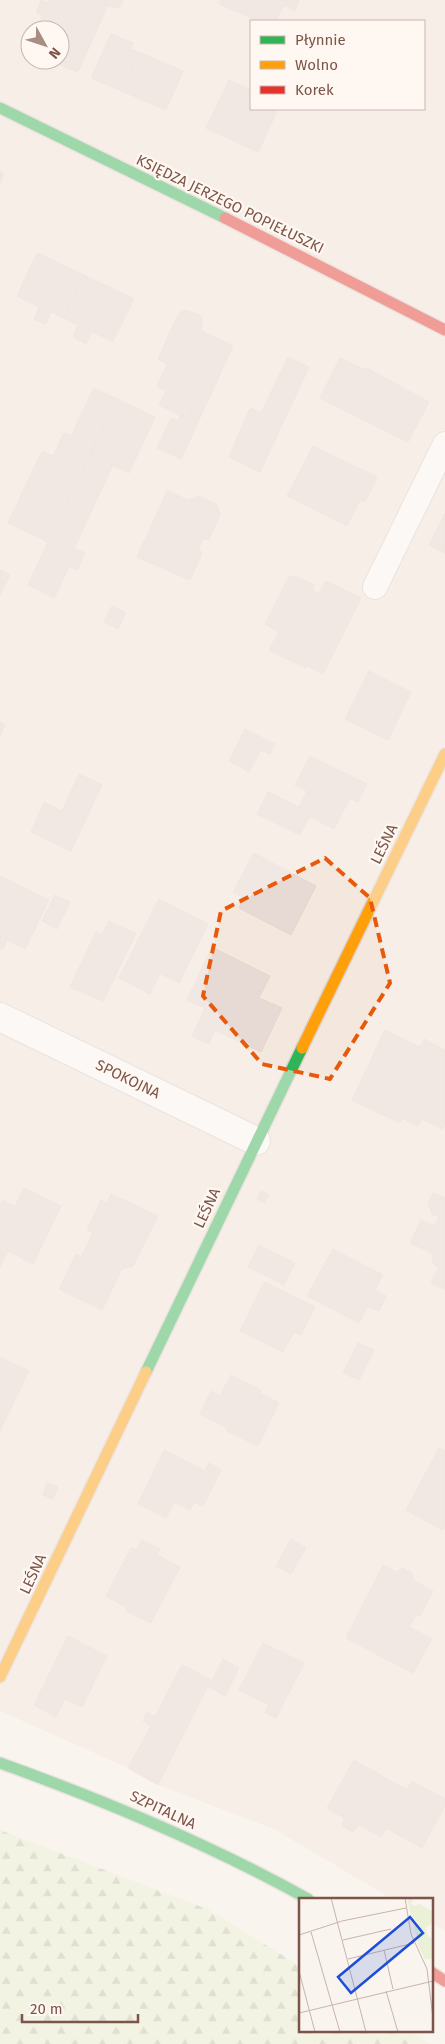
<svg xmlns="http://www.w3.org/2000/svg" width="445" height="2044" font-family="'Fira Sans',sans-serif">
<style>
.residential{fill:#f4e7dd;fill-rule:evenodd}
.forest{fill:url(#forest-firs)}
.building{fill:#e7dad5;stroke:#e4d6cf}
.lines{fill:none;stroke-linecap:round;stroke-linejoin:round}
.lane-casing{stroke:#d9cfca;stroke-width:26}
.street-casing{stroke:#d9cfca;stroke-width:30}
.fast-casing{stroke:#dbd0cb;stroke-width:14}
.slow-casing{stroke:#dbd0cb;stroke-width:14}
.jam-casing{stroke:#dbd0cb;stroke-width:14}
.lane{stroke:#fefdfc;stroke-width:24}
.street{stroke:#fefdfc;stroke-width:28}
.fast{stroke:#30b455;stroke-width:11}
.slow{stroke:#ff9f0a;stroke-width:11}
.jam{stroke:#e5322d;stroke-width:11}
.marked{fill:none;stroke:#e8590c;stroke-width:4;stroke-dasharray:10 6;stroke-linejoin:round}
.labels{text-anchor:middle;stroke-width:4.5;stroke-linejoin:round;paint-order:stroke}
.street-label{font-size:15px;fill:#7d5449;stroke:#fff8f2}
.inset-road{fill:none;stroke:#c8b4ac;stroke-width:1}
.view{fill:#1d4ed8;fill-opacity:0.15;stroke:#1d4ed8;stroke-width:2.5}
.inset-edge{fill:none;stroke:#7d5449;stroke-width:2.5}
</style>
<defs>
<pattern id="forest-firs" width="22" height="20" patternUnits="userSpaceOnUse" patternTransform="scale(1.25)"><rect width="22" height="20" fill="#eaf1d7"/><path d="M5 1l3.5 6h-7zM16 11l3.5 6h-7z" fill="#c3c6b0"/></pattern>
</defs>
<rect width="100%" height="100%" fill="#faf4ee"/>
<!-- residential -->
<path class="residential" d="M0 0H445V1931L431 1923V1899H392L274 1829 158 1785 128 1768 0 1711ZM251 21H424V109H251ZM30 30H60V60H30Z"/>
<!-- forest -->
<path class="forest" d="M0 1830 207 1909 300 1966V2030H407L430 2044H0Z"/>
<!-- building -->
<path class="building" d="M41 0 48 3 49 0H96L108 5 78 72 49 60H60V30H37L42 16 36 13Z
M99 0H123L119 8 107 6Z
M221 0H299L295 11 284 5 276 21H258L219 4Z
M111 34 133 43 131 49 139 52 122 91 91 78Z
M139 52 183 71 166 110 122 91Z
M229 80 249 89 251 84V109H278L258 152 206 128Z
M0 171 4 174 0 183Z
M37 253 84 275 64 318 51 312 46 324 34 319 39 307 17 296Z
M84 275 134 299 113 341 92 332 86 344 73 337 78 325 64 318Z
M187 310 201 316 203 323 200 330 233 346 204 409 194 404 187 419 159 405 166 391 157 386 167 364 158 359 176 319 181 312Z
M288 357 309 367 260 472 229 457 250 408 261 413Z
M340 358 366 370 367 368 429 402 408 442 320 398Z
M94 388 117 399 48 542 8 523 42 451 53 456 64 433 71 436Z
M117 399 155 417 129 473 90 454Z
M194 404 204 409 181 459 157 448 171 418 178 421 180 415 187 419Z
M313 446 377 477 365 502 360 500 347 526 287 496Z
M90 454 113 465 85 525 61 514Z
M167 491 188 500 199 496 217 505 220 515 209 539 202 540 199 548 202 554 190 580 137 557Z
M445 513V554L429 545Z
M61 514 85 525 74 548 85 553 77 570 69 567 54 598 28 585Z
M0 570 10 575 0 595Z
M289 576 294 578 295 576 314 585 312 590 319 594 326 581 361 598 323 674 307 666 306 668 269 650 279 632 265 624Z
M112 606 126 613 118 629 104 622Z
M369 671 411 692 388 740 345 719Z
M0 722 5 725 0 736Z
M245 729 275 744 270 754 261 750 249 772 229 761Z
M310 756 367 784 358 802 350 798 334 829 309 816 311 813 299 807 307 791 295 785Z
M79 774 102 785 71 851 31 832 44 802 62 811Z
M268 792 311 813 300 835 257 814Z
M254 853 316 886 291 935 239 908 244 898 233 892Z
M0 876 49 900 25 949 7 940 3 949 0 948Z
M55 895 70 902 57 929 42 921Z
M159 899 208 924 179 983 129 958Z
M109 921 136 934 103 1001 70 987 96 932 102 935Z
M212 947 270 976 259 998 282 1008 261 1052 215 1030 209 1044 192 1036 205 1008 187 1000Z
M129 958 160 974 150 994 119 978Z
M385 1030 420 1047 424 1039 445 1050V1125L443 1129 422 1119 418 1126 402 1118 400 1123 352 1100Z
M24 1188 61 1206 33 1264 8 1251 0 1267V1206L3 1200 15 1206Z
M261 1191 269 1195 265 1203 257 1199Z
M433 1193 445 1198V1290L431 1283 438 1268 433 1263 432 1253 410 1243 421 1220 435 1226 439 1217 432 1214 428 1203Z
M111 1194 158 1216 133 1266 122 1269 102 1310 59 1289 76 1254 81 1257 93 1233 87 1230 101 1200 107 1203Z
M259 1245 295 1263 284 1285 248 1267Z
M333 1249 383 1275 375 1290 386 1296 379 1311 368 1306 359 1323 307 1296Z
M264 1282 315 1307 301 1335 294 1332 283 1352 240 1331Z
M358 1343 374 1350 359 1380 343 1373Z
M0 1357 29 1371 0 1431Z
M231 1375 261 1390 260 1393 279 1403 258 1446 227 1431 228 1428 200 1414 211 1391 220 1396Z
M439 1448 445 1451V1527L443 1530 406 1510Z
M164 1450 205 1471 209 1463 221 1470 203 1506 194 1502 190 1510 174 1502 166 1518 138 1504Z
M47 1483 58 1487 53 1499 43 1495Z
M291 1539 306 1548 291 1574 276 1566Z
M142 1540 160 1549 157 1555 180 1567 151 1623 126 1611 128 1608 106 1596 131 1548 136 1550Z
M383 1565 396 1572 403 1568 412 1573 414 1581 433 1591 420 1616 417 1614 409 1627 432 1639 413 1673 346 1638Z
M68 1636 107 1656 82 1707 65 1699 56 1717 34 1705Z
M263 1643 304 1663 276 1718 265 1713 269 1705 239 1690Z
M223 1659 239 1668 225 1696 209 1687Z
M182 1665 211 1680 158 1785 128 1768 151 1726 143 1721 147 1712 155 1717Z
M354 1760 407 1790 412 1781 445 1799V1806L422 1848 386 1828 381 1837 359 1825 353 1832 342 1826 344 1818 327 1808Z"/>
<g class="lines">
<!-- lane casing -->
<g class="lane-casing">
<path id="lane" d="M375 587 445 444"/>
</g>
<!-- street casing -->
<g class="street-casing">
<path id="street" d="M0 1017 256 1141"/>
</g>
<!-- fast casing -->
<g class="fast-casing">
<path id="fast" d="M0 108 225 218
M146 1372 302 1048
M0 1763C106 1801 209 1844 308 1899"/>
</g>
<!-- slow casing -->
<g class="slow-casing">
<path id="slow" d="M302 1048 445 754
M0 1677 146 1372"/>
</g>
<!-- jam casing -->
<g class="jam-casing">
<path id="jam" d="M225 218 445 330
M431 1972 445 1981"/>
</g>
<!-- lane -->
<use href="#lane" class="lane"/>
<!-- street -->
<use href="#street" class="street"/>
<!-- fast -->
<use href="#fast" class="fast"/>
<!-- slow -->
<use href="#slow" class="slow"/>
<!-- jam -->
<use href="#jam" class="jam"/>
</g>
<!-- marked area -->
<path d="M0 0H445V2044H0ZM325 858 370 898 390 983 330 1079 262 1064 203 996 221 911Z" fill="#faf4ee" fill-opacity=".55" fill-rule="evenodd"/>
<path class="marked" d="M325 858 370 898 390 983 330 1079 262 1064 203 996 221 911Z"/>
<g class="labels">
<!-- street labels -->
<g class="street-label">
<text transform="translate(230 204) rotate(26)" y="5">KSIĘDZA JERZEGO POPIEŁUSZKI</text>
<text transform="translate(384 844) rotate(-64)" y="5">LEŚNA</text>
<text transform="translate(128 1079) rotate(26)" y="5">SPOKOJNA</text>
<text transform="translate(207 1208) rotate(-65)" y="5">LEŚNA</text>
<text transform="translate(33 1574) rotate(-65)" y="5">LEŚNA</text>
<text transform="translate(163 1810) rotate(25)" y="5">SZPITALNA</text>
</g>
</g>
<!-- overview -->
<g transform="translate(299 1898)">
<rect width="134" height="134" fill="#faf4ee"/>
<path d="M108 0H115L112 6 115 8 121 6 133 13 134 24 127 30 129 39 134 40V61H126L120 49Z" fill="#eaf1d7"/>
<path class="inset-road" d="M32 0 67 134M106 0 112 36 128 71 134 120M12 34 41 134M0 37 43 23 107 10M44 42 92 31M85 52 94 91M49 61 115 45M0 73 16 134M87 93 99 134M0 115 134 83"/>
<path class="view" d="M111 19 124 35 52 95 39 79Z"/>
<rect width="134" height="134" class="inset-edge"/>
</g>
<!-- legend -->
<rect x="250" y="20" width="175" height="90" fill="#fff8f2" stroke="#cbb6ae"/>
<rect x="260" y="36" width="25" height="8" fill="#30b455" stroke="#cbb6ae"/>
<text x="295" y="45" font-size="15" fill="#7d5449">Płynnie</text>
<rect x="260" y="61" width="25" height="8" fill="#ff9f0a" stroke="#cbb6ae"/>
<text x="295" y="70" font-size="15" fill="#7d5449">Wolno</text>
<rect x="260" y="86" width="25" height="8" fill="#e5322d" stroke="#cbb6ae"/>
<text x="295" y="95" font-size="15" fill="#7d5449">Korek</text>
<!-- north arrow -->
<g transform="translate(45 45) rotate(130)"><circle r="24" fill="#fff8f2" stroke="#cbb6ae"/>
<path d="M0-4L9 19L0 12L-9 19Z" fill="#a98c83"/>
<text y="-8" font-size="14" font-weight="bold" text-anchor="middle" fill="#7d5449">N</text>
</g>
<!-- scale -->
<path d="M22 2014v8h116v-8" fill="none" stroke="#7d5449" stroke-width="2.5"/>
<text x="30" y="2014" font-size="15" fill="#7d5449" stroke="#fff8f2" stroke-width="4" paint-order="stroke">20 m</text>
</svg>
